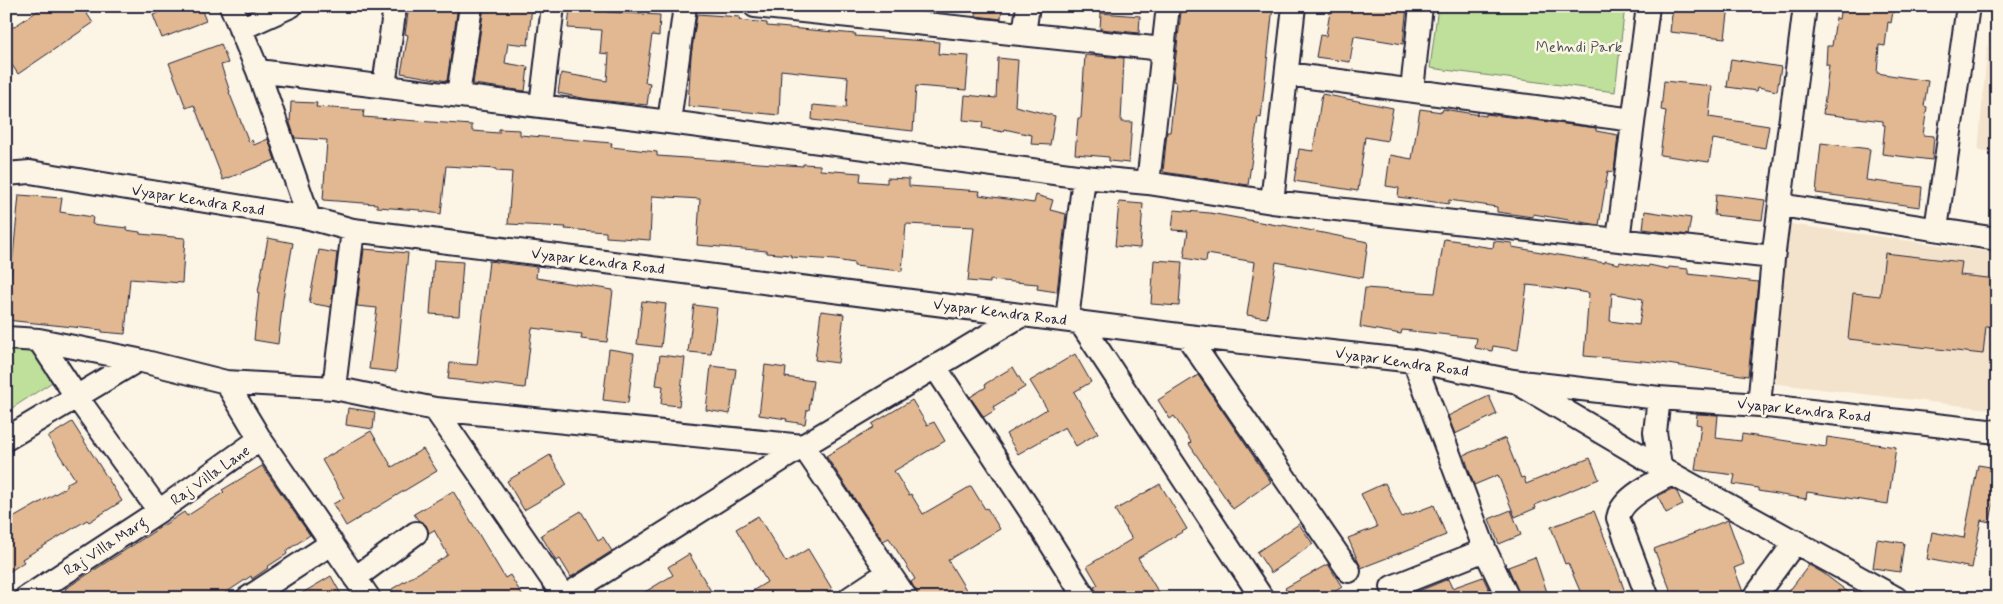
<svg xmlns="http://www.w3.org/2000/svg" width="2003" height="604" font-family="Mynerve,sans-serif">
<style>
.built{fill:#f4e3cc}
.green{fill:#bee09a;stroke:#70816a}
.building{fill:#e1b891;stroke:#22223b;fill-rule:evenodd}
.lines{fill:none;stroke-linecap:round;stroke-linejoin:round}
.minor-casing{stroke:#22223b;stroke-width:26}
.minor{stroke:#fcf5e5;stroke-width:22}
.labels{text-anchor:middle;stroke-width:5;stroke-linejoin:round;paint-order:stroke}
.park-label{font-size:15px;fill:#495253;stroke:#fcf5e5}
.street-label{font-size:15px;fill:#22223b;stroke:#fcf5e5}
</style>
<rect width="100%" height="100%" fill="#fcf5e5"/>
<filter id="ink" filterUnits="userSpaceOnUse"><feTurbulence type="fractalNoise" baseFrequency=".02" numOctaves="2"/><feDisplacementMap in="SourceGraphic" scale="10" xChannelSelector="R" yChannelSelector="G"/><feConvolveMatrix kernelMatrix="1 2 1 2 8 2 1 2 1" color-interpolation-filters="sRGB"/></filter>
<g filter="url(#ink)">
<!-- built -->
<path class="built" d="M1991 6H1997V153L1978 151Z
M1790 224 1997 253V410L1769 383Z"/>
<!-- green -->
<path class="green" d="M1438 6H1625L1615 92 1430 68Z
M6 350 39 352 57 379 6 412Z"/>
<!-- building -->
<path class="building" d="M45 6H82L93 23 18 74 6 56V32Z
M175 6H200L206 21 162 38 153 15Z
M409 6H458L447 81 401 73 408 35 405 34Z
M484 6H532L528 45 508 43 505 63 528 67 525 91 473 84Z
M976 6H1002L1001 19 976 16Z
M1184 6H1273L1261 118 1258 117 1248 185 1163 172 1167 132H1170L1176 82 1173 81 1178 38 1181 12H1183Z
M1331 6H1407L1403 44 1354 36 1350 62 1316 57 1320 35 1326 36Z
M1673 6H1729L1725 38 1670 32Z
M1841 6H1894L1891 23 1888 22 1885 46 1879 45 1877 73 1928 81 1924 106 1927 107 1923 135 1934 136 1932 160 1882 154 1885 125H1883V121L1823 114 1829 65H1826L1827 46H1832L1836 18 1839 19Z
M570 7 607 9V12L660 15 659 36 652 35 645 82 650 83 647 105 587 99 558 93 561 73 607 81 609 54 600 53 602 30 568 28Z
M1101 13 1140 16 1139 33 1100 29Z
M697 14 740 17 739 20 767 23V26L856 34 855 36 939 42 938 54 969 56 966 90 916 86 913 131 812 120 813 105 846 108 848 77 808 73 781 70 779 115 688 106 691 56Z
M221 44 228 63 221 65 230 92H229L249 142 252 140 254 145 268 139 275 160 223 180 194 105 186 108 169 63Z
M1085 55 1124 58 1121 122H1132L1129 163 1109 161V157L1075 154 1078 118H1081Z
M998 58 1018 60 1015 106 1055 116 1050 145 1031 144 1032 135 1004 129 1003 132 982 128 983 122 963 120 965 95 996 98Z
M1731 59 1781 67 1777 91 1758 87 1757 91 1727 87Z
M1664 81 1712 86 1709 117 1769 126 1765 148 1713 139 1709 162 1660 155 1666 111 1661 110Z
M1322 94 1393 108 1387 141 1365 137 1358 191 1294 181 1299 149 1313 151Z
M291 102 317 103 316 107 364 110 363 117 472 125V131L499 133V129L520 130V135L612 143 611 147 657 152V156L803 166V164L820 165V170L861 173 860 181 887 183V178L909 179V186L980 191 979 195 1034 203 1036 195 1053 200 1050 210 1066 214 1057 292 1037 289 1038 284 990 280V283L968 281 974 227 906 224 902 271 854 266V263L835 260 791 257V255L767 253V251L697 245 700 199 652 196 650 240 606 237V232L565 229 566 227 508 224 512 172 496 171V169L446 166 441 214 420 211V210L377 207V204L323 200 327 140 295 138 290 123Z
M1420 109 1442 112 1443 109 1486 116V114L1596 128V131L1618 135 1614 172 1608 171 1599 225 1533 214V217L1497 212V207L1449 200V204L1398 197 1399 188 1386 186 1390 155 1412 159Z
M1821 143 1870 149 1866 180 1922 187 1920 207 1816 193Z
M1716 194 1765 200 1762 220 1714 215Z
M19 195 62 198 60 212 93 217 92 224 127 228 126 230 140 232V234L185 238 182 283 130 279 125 334 102 332V330L6 320V275L11 276Z
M1119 202 1143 204 1140 248 1115 246Z
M1174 210 1210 213 1282 226 1283 225 1368 242 1363 278 1276 262 1267 318 1247 315 1255 262 1207 254 1206 262 1184 258 1188 231 1172 230Z
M1645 211 1691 218 1688 235 1643 229Z
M268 238 293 243 283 299 278 344 254 340 259 292H258Z
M1444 239 1466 242V244L1493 248 1494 241 1512 243V247L1605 263V261L1619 264 1620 262 1648 267 1649 265 1668 269 1669 267 1688 269V274L1758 282 1748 376 1654 362 1584 356 1589 293 1555 288 1527 285 1518 350 1493 346 1492 351 1475 348 1477 338 1402 330 1401 334 1360 327 1365 288 1435 293ZM1612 293 1643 299 1639 325 1610 321Z
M364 249 408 253 396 372 369 369 377 308 357 306Z
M319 250 337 253 331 307 309 303Z
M1885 253 1962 262 1960 275 1997 279V327L1986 326 1983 354 1848 339 1853 293 1880 296Z
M434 260 463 262 459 316 430 314Z
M1154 260 1182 262 1179 306 1151 304Z
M489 261 537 267 536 278 613 290 607 342 581 339 582 334 532 328 525 388 448 379 450 363 477 365Z
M642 301 666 304 661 347 637 344Z
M694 305 717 308 711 354 688 352Z
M821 311 844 314 838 363 815 360Z
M609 349 634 353 628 403 603 400Z
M1075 354 1091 382 1074 392 1098 433 1076 446 1065 427 1018 454 1006 434 1047 409 1030 381Z
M660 355 685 358 679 406 661 404 663 386 656 385Z
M765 365 786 368 785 377 813 381 809 410H807L805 424 786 421 787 419 759 415Z
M711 366 736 369 730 414 706 410Z
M1013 367 1025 387 993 407 995 410 984 417 970 397 986 387 985 384Z
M1198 375 1271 482 1233 509 1189 444 1191 442 1174 416 1170 419 1158 400Z
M1489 396 1497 414 1455 434 1448 416Z
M912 400 927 425 934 422 945 441 894 471 909 495 911 494 923 514 971 486 985 509 987 508 1000 529 948 560 971 598H919L911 582 915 579 889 538 883 541 826 456 874 427 872 424Z
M348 408 375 412 373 429 346 425Z
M1697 414 1718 415 1716 438 1741 441 1742 434 1826 447 1827 437 1896 447 1888 504 1807 492 1806 499 1758 491V488L1733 484 1735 475 1695 470 1701 425 1696 424Z
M72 422 122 501 89 522 87 520 22 559 24 562 6 574V522L67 487 66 484 75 479 48 437Z
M371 431 392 467 423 449 437 471 346 526 333 504 344 498 322 460Z
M1505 438 1521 478 1524 477 1526 484 1590 458 1599 479 1535 505 1536 508 1515 517 1498 475 1474 485 1464 455Z
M550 455 567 485 524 510 507 481Z
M1978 465 1997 468V483L1990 522 1981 520 1972 568 1927 559 1932 532 1964 538Z
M262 466 310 535 286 551 287 554 267 567 268 568 252 579 251 576 218 598H70L65 589 184 512 187 516 224 492 222 490Z
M1385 483 1402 517 1434 505 1446 535 1361 568 1348 538 1377 527 1361 494Z
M1160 484 1187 529 1138 558 1162 598H1100L1094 587 1098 585 1087 566 1132 539 1115 510Z
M1672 489 1677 492 1683 505 1666 513 1658 496Z
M453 491 505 578 510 575 524 598H397L392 589 448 555 434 530 429 533 426 525 418 520 414 514Z
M1511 510 1521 535 1499 544 1489 519Z
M581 511 598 540 603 537 612 551 571 577 560 559 556 561 541 535Z
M1594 511 1617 569 1627 598H1583L1568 563 1565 564 1551 527Z
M758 516 786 562 808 549 832 589 817 598H741L767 582 736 529Z
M1728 520 1744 564 1734 568 1743 592 1741 598H1680L1678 592 1672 594 1654 549Z
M1299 524 1313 544 1271 573 1257 552Z
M1877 539 1904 543 1900 572 1873 568Z
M689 554 715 598H635L673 575 668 567Z
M1535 557 1549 598H1521L1508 567Z
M1328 564 1342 587 1325 598H1291L1285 588Z
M1809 565 1823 573 1856 598H1784Z
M331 576 343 598H294Z
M1483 577 1493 598H1402L1448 579 1452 588Z"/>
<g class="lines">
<!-- minor casing -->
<g class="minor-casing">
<path id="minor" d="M231 6 258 71 309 218
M755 6 1163 49
M240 29 291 6
M1024 34 1028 6
M258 71 669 122 1084 177 1148 183 1272 202 1773 257
M1287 74 1633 120
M384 86 395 6
M1412 90 1421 6
M458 95 471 6
M541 106 553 6
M669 122 685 6
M6 174 30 172 309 218 353 230 1187 336 1414 361 1513 381 1659 398 1759 405 1997 432
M1148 183 1168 6
M1272 202 1294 6
M1780 205 1997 239
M1936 229 1968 6
M1618 240 1648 6
M1067 320 1084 177
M1080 322 1262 598
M1187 336 1349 571
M6 338 39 340 138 360 226 382 334 388 435 409 803 446 906 598
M39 340 76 396 159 511
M1414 361 1485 550 1508 598
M935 367 1033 515 1085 598
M226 382 260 439 369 598
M1521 385 1672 474 1896 598
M334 388 353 230
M1659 398 1655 432 1660 466
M1759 405 1773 259 1805 6
M435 409 565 598
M6 439 138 360
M355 578 416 533
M1392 587 1485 550
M564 597 803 446 1022 315
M26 598 159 511 260 439
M248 598 332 543
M850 598 889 572
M1648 598 1618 518C1621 498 1655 482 1672 474
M1754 598 1796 541"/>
</g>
<!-- minor -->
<use href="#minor" class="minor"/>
</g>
</g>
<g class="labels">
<!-- park labels -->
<g class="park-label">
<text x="1579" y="52">Mehndi Park</text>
</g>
<!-- street labels -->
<g class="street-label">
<text transform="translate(198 200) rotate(9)" y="5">Vyapar Kendra Road</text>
<text transform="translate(598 261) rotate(7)" y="5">Vyapar Kendra Road</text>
<text transform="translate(1000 312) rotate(7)" y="5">Vyapar Kendra Road</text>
<text transform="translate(1402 362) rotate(8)" y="5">Vyapar Kendra Road</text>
<text transform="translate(1804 410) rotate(6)" y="5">Vyapar Kendra Road</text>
<text transform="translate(210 475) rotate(-35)" y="5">Raj Villa Lane</text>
<text transform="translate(105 546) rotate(-33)" y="5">Raj Villa Marg</text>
</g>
</g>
<!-- margin -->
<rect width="2003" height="604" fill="none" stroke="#fcf5e5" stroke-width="25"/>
<rect x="12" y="12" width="1978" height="579" fill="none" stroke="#22223b" stroke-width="2" filter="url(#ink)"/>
</svg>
